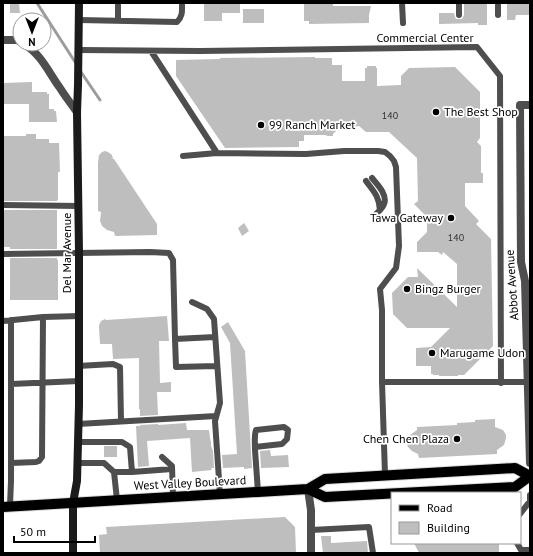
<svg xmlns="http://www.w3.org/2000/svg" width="533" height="556" font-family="'PT Sans',sans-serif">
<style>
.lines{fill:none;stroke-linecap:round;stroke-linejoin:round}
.stream{stroke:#9c9c9c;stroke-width:3}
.building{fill:#bebebe}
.primary-casing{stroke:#dbdbdb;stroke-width:12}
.lane{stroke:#4e4e4e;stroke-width:6}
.street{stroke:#4e4e4e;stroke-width:8}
.secondary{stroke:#1b1b1b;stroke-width:8}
.primary{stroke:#000;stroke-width:10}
.poi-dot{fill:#000;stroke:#fff;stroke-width:1.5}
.labels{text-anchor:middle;stroke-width:3.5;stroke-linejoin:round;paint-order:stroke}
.number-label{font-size:10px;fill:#303030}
.street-label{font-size:12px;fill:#000;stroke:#fff}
.poi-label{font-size:12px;fill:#000;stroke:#fff;text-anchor:start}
</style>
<rect width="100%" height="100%" fill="#fff"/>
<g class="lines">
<!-- stream -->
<path class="stream" d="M37 3 77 65
M81 72 100 100"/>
</g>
<!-- building -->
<path class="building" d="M10 3H19L20 13H10Z
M204 3H240V13H222V21H204Z
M304 3H333V6H371L369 15V23L309 24V21H304Z
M464 3H487V25H478V23L439 24V13H454L455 17 456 19H462L464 15Z
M507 3H530V15H516L515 20H507Z
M243 9H264V23H243Z
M315 57V58H332V65H342V81H365V68H367V66H376V68H377V86L401 85V76L409 68 455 67 480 92V138L477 142 481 146V173H483V183H465V206L479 221 476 224 491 239 493 346 464 375H458V376H439V375H433V374H431V366H416V348L431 347 450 328H407L393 314 392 293 408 277H418L417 268 457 307V264L443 252 442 255 438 252H417V242L427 232V217L414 204 418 201 417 158 389 132H366L359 126 350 128 341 126 333 134V136H328L325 135H304V141H299V147L225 148 176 76V60L220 59V58Z
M32 82V92H47V94H49V109H54V111H56L57 122H29V104H3V83Z
M26 134H36V139H49V143H59L60 172H58V200H57V201H3V163H4V147H3V136H26Z
M105 151 108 152 112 155 113 159H114L157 224V235L115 236 114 232 107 230 102 226 100 221 101 212 98 211V163L99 155 102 152Z
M3 210H57V249H10V247H3Z
M244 223 249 231 242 236 238 228Z
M10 258H57V260H58V300H10Z
M167 316 169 341H159L160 383 171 382V392H157L158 415 140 416V409H139V358L113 359 112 344H100L99 327V325L101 321 105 319 106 320Z
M228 322 245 351 252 468 244 469V467L223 468 222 455 237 454 230 343 221 327Z
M495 419V427L503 430 506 435V438L504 445 497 450V454L419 458 418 454 412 451 408 447 407 444 408 438 410 435 417 430V427L457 425V423L475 422V420Z
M186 423 187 430H209L210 438 211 442V446L213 451 214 468H211L212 470 192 472 190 438 147 441 149 466 138 467 136 426H140V425L158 424V425Z
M104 446H117V457H104Z
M270 450 271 456 288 455 289 467 261 468 260 451Z
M285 517 295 527 296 553H100L99 535 107 534 106 527Z
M321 536H331V543L367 541 368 553H323Z
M414 543H499V553H419Z"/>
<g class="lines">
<!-- primary casing -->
<g class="primary-casing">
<path id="primary" d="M308 489 325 479 515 468 530 476
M3 507 308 489 325 497 515 487 530 476"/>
</g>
<!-- lane -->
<path class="lane" d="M118 3V20
M402 3 403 23
M498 3V15
M459 15V3
M79 20 177 22C183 16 182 11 182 3
M79 50 200 51 477 47 500 76 501 383
M151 51 217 153
M183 156 217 153 306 154 344 151H378L385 152 390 156 394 161 396 167 399 246 396 268 380 289 382 310V382
M372 178C377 184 388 195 384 204 383 208 378 212 375 215
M366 181C374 192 379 196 380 210
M3 205 79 206
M3 254 150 252 169 253 173 260 175 339
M192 302 207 309 214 319 220 403 215 421 220 494
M3 321 43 317 80 316
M215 337 175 339 176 367 217 366
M78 366 113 364 120 367 121 421
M11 384 79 381
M78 424 216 416
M78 442H122L130 447 132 472H114
M255 447 282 444 287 439 288 430 284 427 256 430C254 436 255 443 255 450 256 464 257 478 258 492
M162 457 172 466 173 497
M11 463 36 462 39 461 42 457 43 317
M77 463H104L114 472 117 500
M132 472 172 469
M385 475 382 382H528
M10 506 11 481V320
M520 514 530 501V495
M311 530 369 527 373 553
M517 543 521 550H530"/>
<!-- street -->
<path class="street" d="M3 40H18L20 42
M24 44C41 54 49 73 60 88 65 96 71 104 77 112
M530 105H520L521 262 525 281 530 463
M308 489 311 510V553"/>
<!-- secondary -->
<path class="secondary" d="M73 553V503L77 481 79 405V253L77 112 78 85 79 3"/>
<!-- primary -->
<use href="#primary" class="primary"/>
</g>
<!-- markers -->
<g class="poi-dot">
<circle cx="436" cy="112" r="4"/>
<circle cx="261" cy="125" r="4"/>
<circle cx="451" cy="218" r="4"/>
<circle cx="407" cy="289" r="4"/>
<circle cx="432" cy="353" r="4"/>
<circle cx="457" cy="439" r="4"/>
</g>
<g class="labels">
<!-- number labels -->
<g class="number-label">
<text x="390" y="119">140</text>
<text x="456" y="241">140</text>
</g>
<!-- street labels -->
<g class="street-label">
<text x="425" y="42">Commercial Center</text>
<text transform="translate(67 253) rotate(-90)" y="4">Del Mar Avenue</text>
<text transform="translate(512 285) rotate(-94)" y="4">Abbot Avenue</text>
<text transform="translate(190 483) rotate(-3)" y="4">West Valley Boulevard</text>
</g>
<!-- poi labels -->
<g class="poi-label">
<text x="444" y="116">The Best Shop</text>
<text x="269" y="129">99 Ranch Market</text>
<text x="443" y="222" text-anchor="end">Tawa Gateway</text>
<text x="415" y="293">Bingz Burger</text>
<text x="440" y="357">Marugame Udon</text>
<text x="449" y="443" text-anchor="end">Chen Chen Plaza</text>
</g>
</g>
<!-- border -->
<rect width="533" height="556" fill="none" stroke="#000000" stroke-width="8"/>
<!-- legend -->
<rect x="391" y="492" width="130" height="52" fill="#ffffff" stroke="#999999"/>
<rect x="399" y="505" width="20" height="6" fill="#000000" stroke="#999999"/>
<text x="427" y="512" font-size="12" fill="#000000">Road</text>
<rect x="399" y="522" width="20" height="12" fill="#bebebe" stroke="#999999"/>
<text x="427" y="532" font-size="12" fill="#000000">Building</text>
<!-- north arrow -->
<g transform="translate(32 32) rotate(180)"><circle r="19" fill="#ffffff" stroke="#999999"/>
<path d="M0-3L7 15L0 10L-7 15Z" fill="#000000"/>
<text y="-6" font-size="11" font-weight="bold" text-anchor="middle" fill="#000000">N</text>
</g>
<!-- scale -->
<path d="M14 536v6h81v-6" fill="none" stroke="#000000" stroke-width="2"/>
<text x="20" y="536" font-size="12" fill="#000000" stroke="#ffffff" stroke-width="3" paint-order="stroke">50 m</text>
</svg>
